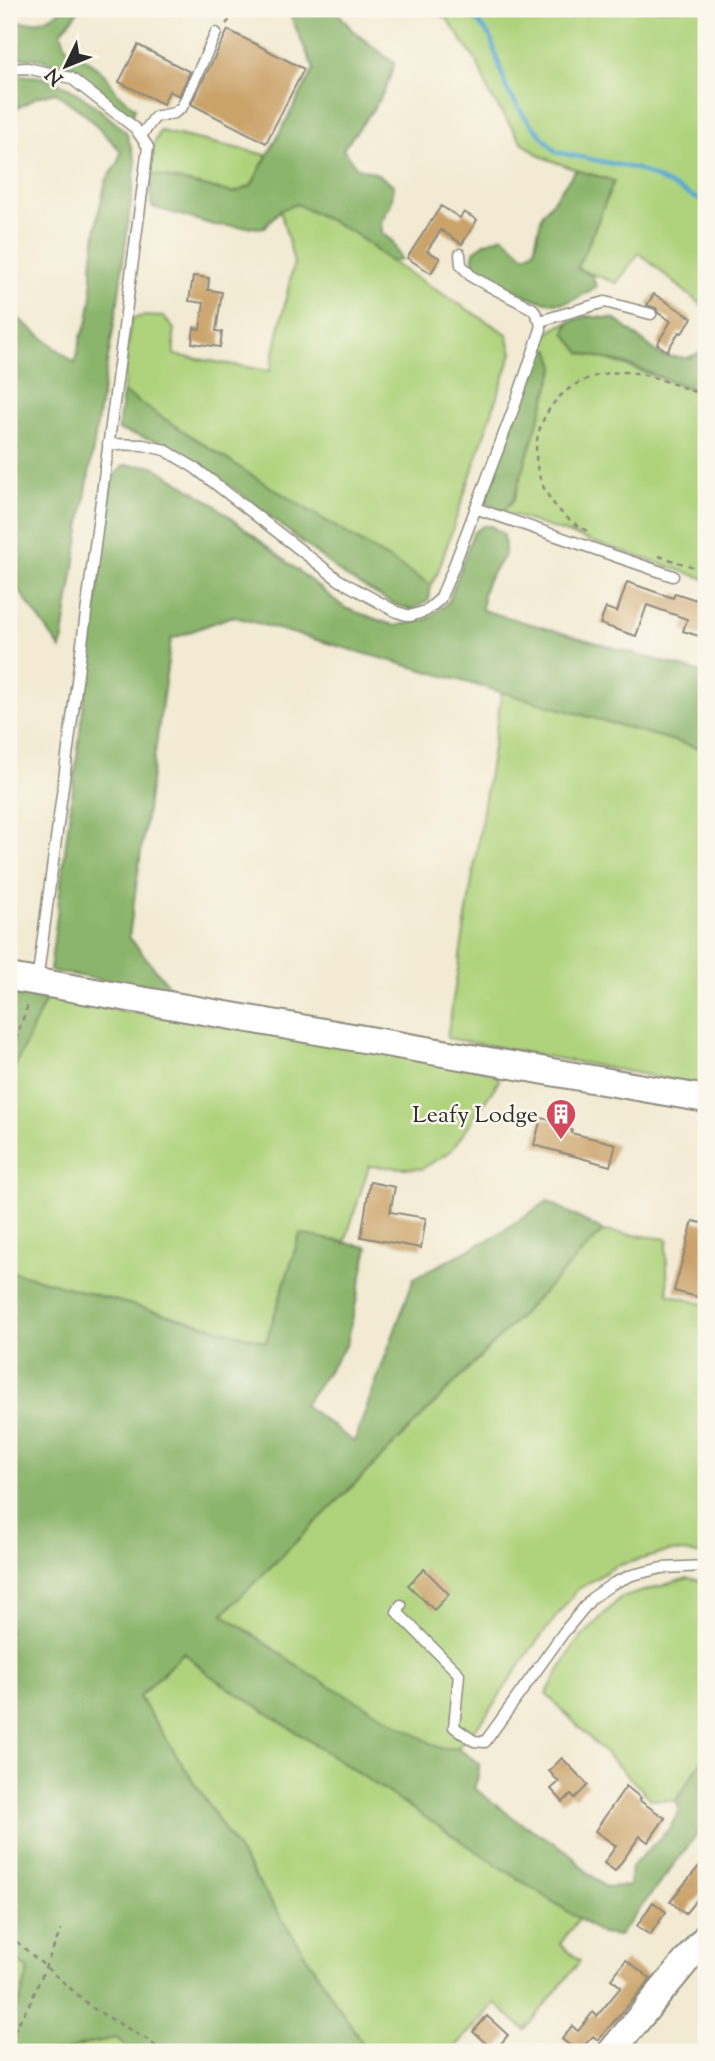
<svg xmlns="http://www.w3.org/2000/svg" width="715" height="2061" font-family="'Sorts Mill Goudy',serif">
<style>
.green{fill:#afd37c;stroke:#6d7f54;stroke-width:2}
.forest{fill:#8bb56c;stroke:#5b704c;stroke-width:2}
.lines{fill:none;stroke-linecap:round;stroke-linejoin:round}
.stream{stroke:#54a8d0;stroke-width:4.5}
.building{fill:#cba36b}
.lane-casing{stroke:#8e8a7e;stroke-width:13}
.secondary-casing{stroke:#8e8a7e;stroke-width:30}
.path{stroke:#8e8a7e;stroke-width:2.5;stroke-dasharray:5 5;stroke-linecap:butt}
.lane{stroke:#fff;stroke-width:10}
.secondary{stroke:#fff;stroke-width:26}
.labels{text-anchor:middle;stroke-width:5;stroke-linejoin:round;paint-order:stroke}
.poi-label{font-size:24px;fill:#2b2b2b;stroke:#fbf7ec;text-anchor:end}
</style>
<rect width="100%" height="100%" fill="#fbf7ec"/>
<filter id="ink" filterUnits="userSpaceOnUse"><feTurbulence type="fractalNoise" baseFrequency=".0143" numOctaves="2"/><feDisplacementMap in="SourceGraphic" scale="14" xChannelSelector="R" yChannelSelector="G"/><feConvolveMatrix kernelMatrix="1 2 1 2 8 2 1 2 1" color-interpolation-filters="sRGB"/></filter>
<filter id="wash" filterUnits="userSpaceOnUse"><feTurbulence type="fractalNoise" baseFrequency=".00686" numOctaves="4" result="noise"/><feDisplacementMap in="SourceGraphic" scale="28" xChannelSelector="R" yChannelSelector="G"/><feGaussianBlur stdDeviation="1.57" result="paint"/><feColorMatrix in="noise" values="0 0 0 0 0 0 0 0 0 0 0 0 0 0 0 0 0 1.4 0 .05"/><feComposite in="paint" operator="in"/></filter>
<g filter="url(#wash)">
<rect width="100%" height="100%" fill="#f2ead2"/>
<!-- green -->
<path class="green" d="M429 9H706V309L639 253 617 283 576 268 588 245 614 181 576 170 540 156 521 141 490 95 477 62 447 19Z
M160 131 267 155 251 186 233 193 151 174 154 144Z
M297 204 354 233 391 262 507 334 512 353 438 572 431 585 259 480 123 392 131 319 143 316 164 317 174 329V355L270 371 294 262 280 210Z
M569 322 565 333 604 358 706 394V579L503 512 514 498 555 367 537 351C545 335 551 328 569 322Z
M502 691 706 750V1086L447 1038Z
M46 999 218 1025 495 1071 499 1081 452 1150 422 1169 369 1166 345 1242 300 1235 266 1342 9 1271V1079Z
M603 1231 668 1239 666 1249 668 1294 706 1305V1555L671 1551 616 1566 577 1590 531 1649 483 1720 457 1748 440 1749 311 1675 222 1614 388 1451Z
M688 1578 706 1582V1754L676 1801 651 1799 546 1694 575 1644 620 1598Z
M184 1652 208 1674 579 1918 560 1944 580 1961 525 2030 495 2003 451 2052H368L139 1697Z
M9 1954 29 1970 20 2001 9 2026Z
M116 2038 135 2052H62L90 2043Z"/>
<!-- forest -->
<path class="forest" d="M62 9H80L61 32 66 47 90 62 107 77 116 92 135 108 132 118 82 77 41 59 9 57V22C31 23 45 24 62 9Z
M285 9H335L352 30 394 63C387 97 363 122 343 149L356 167 375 173 394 185 391 204 381 222 382 233 392 241 401 259 391 262 354 233 297 204 280 210 264 228 214 225 152 207 150 191 151 174 233 193 251 186 314 69 291 17Z
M9 74 41 77 68 87 97 107 126 132 136 162 118 301 101 399 61 649 20 592 9 585V311L75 363 81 337 88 321 92 296V266L98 215 106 181 118 163 121 151 86 115 55 92 37 97 9 113Z
M576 170 614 181 588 245 577 268 593 276 596 287C587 293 577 299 567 302 538 309 496 281 472 265L474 251 485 243 503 236 525 256 534 250 542 215Z
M586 316 615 319 662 356 687 358 702 352 706 329V394L626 364 581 353 565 333 569 322Z
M541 348 550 350 555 367 514 499 503 512 487 504 485 494 537 351Z
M123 392 259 480 431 585 429 600 413 610 396 605 346 577 239 492 160 442 118 430Z
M124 465 153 466 211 502 345 608 395 626 428 619 449 601 473 533 483 526H491L504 535 505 554 488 580 483 593 482 610 706 674V750L232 616 171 639 129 937 174 992 50 971 112 478Z
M9 994 46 999 9 1079Z
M548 1201 603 1231 388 1451 223 1614 311 1675 440 1748H457L479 1763V1774L474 1788 515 1819 567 1851 586 1871 605 1887 629 1886 631 1867 670 1828 679 1811 676 1801 706 1754V1823L619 1936 602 1934 208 1674 184 1652 139 1697 368 2052H135L116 2038 90 2043 62 2052H9V2026L20 2001 29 1970 9 1954V1271L266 1342 300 1234 368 1247 347 1344 304 1405 354 1442 414 1278 492 1238Z"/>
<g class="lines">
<!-- stream -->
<path class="stream" d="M467 9 490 36 507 90 525 117 556 152 638 169 706 203"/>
</g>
<g id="blocks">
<!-- building -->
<path class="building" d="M228 30 304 69 266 143 191 104Z
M138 45 190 72 179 96 169 91 163 104 119 82Z
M441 206 460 218 464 212 477 220 462 244 441 230 427 251 440 258 431 273 407 258Z
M193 276 209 278 208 290 222 292 216 331 222 332 220 347 192 343 194 328 200 329 204 303 189 301Z
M654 294 692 318 682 333 679 332 667 351 657 344 671 321 658 313 656 308 647 305Z
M627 582 673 598 675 593 706 603V626L702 637 683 631 687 619 647 605 636 636 600 624 606 608 617 612Z
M541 1118 555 1121 554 1125 572 1130 571 1133 616 1144 610 1166 534 1145Z
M370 1182 395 1187 390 1212 426 1218 421 1248 361 1237Z
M693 1221 706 1224V1299L674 1291Z
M424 1569 449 1594 434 1610 408 1585Z
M562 1758 588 1785 575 1798 571 1794 563 1802 551 1789 559 1782 549 1771Z
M626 1786 641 1798 639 1800 665 1818 648 1842 640 1836 615 1871 604 1863 616 1846 595 1831Z
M706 1858V1888L685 1914 670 1901Z
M653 1902 666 1912 650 1935 637 1926Z
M626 1960 651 1979 598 2040 593 2036 578 2052 562 2039 572 2026 578 2031 593 2012 597 2016 621 1987 611 1979Z
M487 2016 508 2035 495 2051 473 2032Z"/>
</g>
</g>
<g filter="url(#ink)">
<use href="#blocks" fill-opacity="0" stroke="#8e8a7e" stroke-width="2"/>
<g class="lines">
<!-- lane casing -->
<g class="lane-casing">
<path id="lane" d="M9 69 27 68 71 78 135 128 148 147 37 982
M141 136 155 117 174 113 182 107 216 33
M540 321 605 302 651 314
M108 444 143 445 165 450 195 468 339 580 397 612 410 616 426 611 440 599 452 571 516 402 541 329 540 321 533 309 472 277 461 265 460 254
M475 508 673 576
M401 1605 397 1612 459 1674 454 1727 474 1741 485 1742 564 1632 592 1598 614 1583 632 1575 662 1568 706 1566"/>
</g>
<!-- secondary casing -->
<g class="secondary-casing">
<path id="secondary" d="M9 977 706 1099
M611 2052 706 1937"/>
</g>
<!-- path -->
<path class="path" d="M226 24 240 9
M587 531C503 487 528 373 624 372 647 372 683 388 706 396
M659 556 706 571
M9 1058 29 1002
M9 1935 94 2009 148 2040 163 2052
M9 2040 31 2001 61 1930"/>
<!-- lane -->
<use href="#lane" class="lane"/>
<!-- secondary -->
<use href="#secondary" class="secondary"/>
</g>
</g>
<!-- icons -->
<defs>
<g id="building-pin" transform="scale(1.575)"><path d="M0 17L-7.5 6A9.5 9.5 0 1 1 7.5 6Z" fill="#d1495b" stroke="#fbf7ec"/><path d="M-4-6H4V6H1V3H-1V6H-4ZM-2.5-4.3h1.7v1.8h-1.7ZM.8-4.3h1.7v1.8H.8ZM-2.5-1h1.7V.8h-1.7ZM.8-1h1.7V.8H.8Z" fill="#fff"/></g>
</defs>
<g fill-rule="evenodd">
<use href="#building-pin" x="561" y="1114"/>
</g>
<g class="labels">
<!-- poi labels -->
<g class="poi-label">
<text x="538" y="1122">Leafy Lodge</text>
</g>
</g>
<!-- margin -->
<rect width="715" height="2061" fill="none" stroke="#fbf7ec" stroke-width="35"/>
<!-- north arrow -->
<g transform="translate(66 66) rotate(227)" stroke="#fbf7ec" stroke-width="5" paint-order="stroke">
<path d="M0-5L12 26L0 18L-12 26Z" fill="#2b2b2b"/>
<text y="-10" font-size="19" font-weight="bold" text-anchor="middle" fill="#2b2b2b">N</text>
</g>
</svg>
